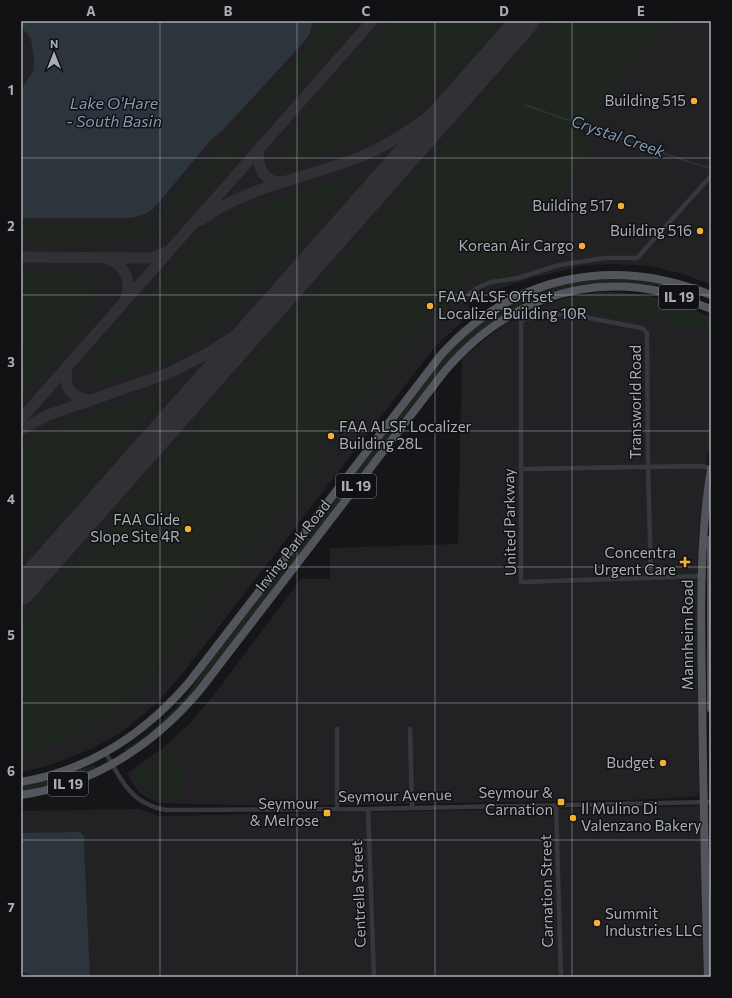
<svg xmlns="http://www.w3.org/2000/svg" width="732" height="998" font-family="Commissioner,sans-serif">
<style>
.built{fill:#222225}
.green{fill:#1e261f}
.water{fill:#2c353c}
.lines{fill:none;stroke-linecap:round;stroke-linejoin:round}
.stream{stroke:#2c353c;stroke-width:1.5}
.taxiway{stroke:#303135;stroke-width:11}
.runway{stroke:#303135;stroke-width:28}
.minor{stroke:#37383d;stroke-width:4.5}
.primary{stroke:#53555c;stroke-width:8}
.grid{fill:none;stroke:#a8adb8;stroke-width:1;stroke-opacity:0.55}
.poi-dot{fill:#f2b134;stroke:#111113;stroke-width:1.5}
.labels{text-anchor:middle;stroke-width:3;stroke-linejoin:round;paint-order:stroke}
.shield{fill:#111113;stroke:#7b7e86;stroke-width:1}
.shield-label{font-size:14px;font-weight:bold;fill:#a8adb8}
.poi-label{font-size:15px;fill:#a8adb8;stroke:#111113;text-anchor:end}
.street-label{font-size:15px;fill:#a8adb8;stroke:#111113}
.water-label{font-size:16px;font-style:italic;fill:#7f9bb3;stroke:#111113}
.neatline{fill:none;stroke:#a8adb8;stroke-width:1.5}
.grid-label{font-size:13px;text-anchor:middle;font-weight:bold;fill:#a8adb8}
</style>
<rect width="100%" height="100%" fill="#161618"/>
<!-- built -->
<path class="built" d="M21 21H711V285L684 274 649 266 609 264 581 266 528 279 486 293 475 300 468 305 472 312 434 348 183 673 157 703 123 731 92 749 44 767 21 772Z
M545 304 710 331 706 479 699 529 697 572 699 795 692 797 629 800 274 806 158 803 141 794 136 789 127 773 164 747 190 723 214 695 301 579H330V548L458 544 462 358 503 325Z
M700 806 705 977H21V811L139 809 159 816Z"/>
<!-- green -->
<path class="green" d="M324 21H353L179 218 149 222 163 211 311 44 321 24Z
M392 21H500L482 42 442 82 405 113 362 140 292 164H281L279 160 290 137Z
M554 21H673L576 131 590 138 587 146 593 154 552 199 541 216V218L544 221 538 228 536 226 508 256 525 272C509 277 483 283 468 274L454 284 456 287 453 290 459 296 442 310 438 308V301H428V324L414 337 343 432 330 424 328 426 330 429 318 445 326 452V454L152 677C125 706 93 725 57 743 45 749 34 756 21 761V623Z
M359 174 255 293 235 314 202 339 153 365 104 382H94C87 376 86 370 88 362L190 248C240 204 298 193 359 174Z
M21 226H161L163 228 156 235 143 238 85 243H21Z
M21 271 81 277 90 282 96 293 94 305 73 335 61 351 21 397V363L24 362V343H21Z
M618 278 666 283 696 294C599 265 503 294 440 372L188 699 153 733 126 752 124 750 148 734 174 710 188 694 215 653 438 364C472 324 519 291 572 282 587 279 603 279 618 278Z
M599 292C644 292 670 299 711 317V446L706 458 710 331 545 304 570 297Z
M170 391 25 554 21 557V446C66 417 120 406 170 391Z
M176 744 180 747 182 793 179 799C163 801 141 793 135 776L137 771 150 763Z
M95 765 96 768 54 785 21 792V785Z"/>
<!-- water -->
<path class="water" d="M21 21H313L310 33 303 43 222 131 210 141 154 208C145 215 139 217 127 218H21V90L33 71 34 61 31 39 21 26Z
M80 832 84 836V845L90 977H36L21 971V833Z"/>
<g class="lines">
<!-- stream -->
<path class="stream" d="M525 105 692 163 711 168"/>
<!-- taxiway -->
<path class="taxiway" d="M260 147C255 164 263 184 284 182
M201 220C248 185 309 178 362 156 403 139 440 109 472 80
M21 257 151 258 166 252
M106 258C124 264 132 280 126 298
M67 367C64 388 69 397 90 400
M21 419 372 21
M21 430 48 415 169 373 210 352 242 331 282 296"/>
<!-- runway -->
<path class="runway" d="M21 591 525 21"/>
<!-- minor -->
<path class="minor" d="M469 294 477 288 491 282 518 278 559 265 605 258H637L711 176
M521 469 700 466 711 468
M651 578 648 467 647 333 642 328 568 314H540L521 321V582L704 576
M410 729 412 808
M106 753C121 781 132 804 166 810L368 809 711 802
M556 805 561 977
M337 809V729
M368 809 374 977"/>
<!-- primary -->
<path class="primary" d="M711 539V709
M21 782C90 770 145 734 190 681L441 355C513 275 613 255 711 295
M21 795C93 785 154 745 200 690L444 372C500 306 577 273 663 292 679 296 695 303 711 309
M708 977C705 880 703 783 702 686 701 614 699 541 711 469"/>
</g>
<!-- grid -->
<path class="grid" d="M160 21V977M297 21V977M435 21V977M572 21V977M21 158H711M21 295H711M21 431H711M21 567H711M21 703H711M21 840H711"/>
<!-- markers -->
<g class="poi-dot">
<circle cx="694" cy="101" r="4"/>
<circle cx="621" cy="206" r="4"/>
<circle cx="700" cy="231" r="4"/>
<circle cx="582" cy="246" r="4"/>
<circle cx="430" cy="306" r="4"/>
<circle cx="331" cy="436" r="4"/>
<circle cx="188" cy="529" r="4"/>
<path d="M683 556h4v4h4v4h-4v4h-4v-4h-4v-4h4z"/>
<circle cx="663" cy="763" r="4"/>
<rect x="557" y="798" width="8" height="8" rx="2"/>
<rect x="323" y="809" width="8" height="8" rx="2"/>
<circle cx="573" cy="818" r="4"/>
<circle cx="597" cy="923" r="4"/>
</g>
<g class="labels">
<!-- shield labels -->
<g class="shield">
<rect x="659" y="285" width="40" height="24" rx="3"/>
<rect x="336" y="474" width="40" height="24" rx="3"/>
<rect x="48" y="772" width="40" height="24" rx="3"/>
</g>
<g class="shield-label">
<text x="679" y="302">IL 19</text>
<text x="356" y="491">IL 19</text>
<text x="68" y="789">IL 19</text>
</g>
<!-- poi labels -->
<g class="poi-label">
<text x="686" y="106">Building 515</text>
<text x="613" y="211">Building 517</text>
<text x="692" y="236">Building 516</text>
<text x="574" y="251">Korean Air Cargo</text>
<text x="438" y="302" text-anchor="start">FAA ALSF Offset<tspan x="438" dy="17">Localizer Building 10R</tspan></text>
<text x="339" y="432" text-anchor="start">FAA ALSF Localizer<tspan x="339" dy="17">Building 28L</tspan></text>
<text x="180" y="525">FAA Glide<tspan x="180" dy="17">Slope Site 4R</tspan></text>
<text x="676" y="558">Concentra<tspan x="676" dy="17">Urgent Care</tspan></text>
<text x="655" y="768">Budget</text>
<text x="553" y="798">Seymour &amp;<tspan x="553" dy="17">Carnation</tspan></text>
<text x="319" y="809">Seymour<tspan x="319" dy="17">&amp; Melrose</tspan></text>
<text x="581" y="814" text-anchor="start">Il Mulino Di<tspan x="581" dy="17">Valenzano Bakery</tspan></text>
<text x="605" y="919" text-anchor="start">Summit<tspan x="605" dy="17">Industries LLC</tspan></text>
</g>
<!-- street labels -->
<g class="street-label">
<text transform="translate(636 402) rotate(-90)" y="5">Transworld Road</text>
<text transform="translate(510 522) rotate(-91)" y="5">United Parkway</text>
<text transform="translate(293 546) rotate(-52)" y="5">Irving Park Road</text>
<text transform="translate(688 635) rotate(-90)" y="5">Mannheim Road</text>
<text transform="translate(395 796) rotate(-1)" y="5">Seymour Avenue</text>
<text transform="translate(547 891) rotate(-91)" y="5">Carnation Street</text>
<text transform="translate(359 894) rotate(-92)" y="5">Centrella Street</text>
</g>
<!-- water labels -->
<g class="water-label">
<text x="114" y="109">Lake O'Hare<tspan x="114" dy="18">- South Basin</tspan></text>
<text transform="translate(618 136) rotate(19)" y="6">Crystal Creek</text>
</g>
</g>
<!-- border -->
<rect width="732" height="998" fill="none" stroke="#111113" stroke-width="44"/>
<!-- north arrow -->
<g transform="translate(54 54)" stroke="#111113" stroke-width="3" paint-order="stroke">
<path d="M0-3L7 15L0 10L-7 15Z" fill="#a8adb8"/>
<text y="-6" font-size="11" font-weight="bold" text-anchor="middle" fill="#a8adb8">N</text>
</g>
<rect x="22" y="22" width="688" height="954" class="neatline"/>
<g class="grid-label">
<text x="91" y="16">A</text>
<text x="228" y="16">B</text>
<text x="366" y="16">C</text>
<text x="504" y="16">D</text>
<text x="641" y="16">E</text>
<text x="11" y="95">1</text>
<text x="11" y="231">2</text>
<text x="11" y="367">3</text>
<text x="11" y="504">4</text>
<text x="11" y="640">5</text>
<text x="11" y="776">6</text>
<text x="11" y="912">7</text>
</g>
</svg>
